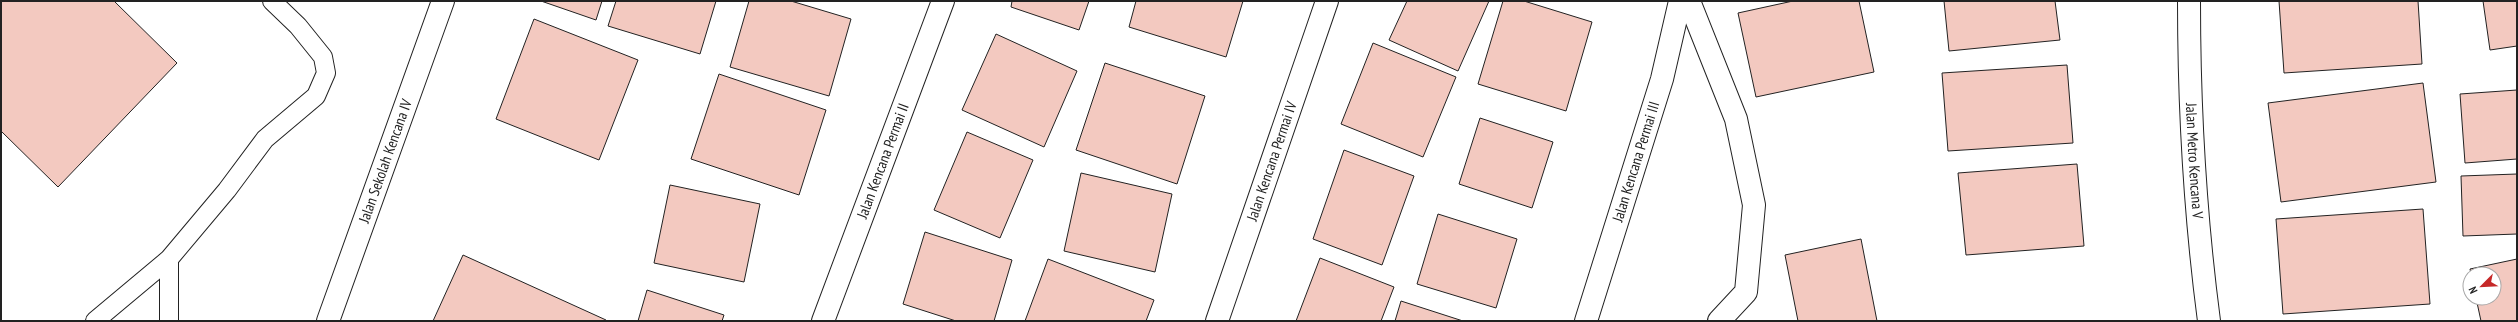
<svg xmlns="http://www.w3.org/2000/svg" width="2518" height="322" font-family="'PT Sans Narrow',sans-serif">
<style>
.building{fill:#f3c9c0;stroke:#222}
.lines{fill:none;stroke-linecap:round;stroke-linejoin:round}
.lane-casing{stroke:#222;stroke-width:20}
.street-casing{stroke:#222;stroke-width:24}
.lane{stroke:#fff;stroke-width:18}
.street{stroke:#fff;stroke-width:22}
.labels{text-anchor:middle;stroke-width:3;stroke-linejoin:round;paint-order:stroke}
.street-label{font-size:15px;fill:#222;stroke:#fff}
</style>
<rect width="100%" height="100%" fill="#fff"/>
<!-- building -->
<path class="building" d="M1 1H114L177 63 58 187 1 131Z
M541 1H602L596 20Z
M616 1H716L700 54 608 26Z
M749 1H791L851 19 829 96 730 67Z
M1012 1H1089L1079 30 1011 7Z
M1136 1H1243L1226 57 1129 27Z
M1407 1H1489L1458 71 1389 40Z
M1503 1H1524L1592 22 1566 111 1478 84Z
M1793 1H1859L1874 72 1756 97 1738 13Z
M1944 1H2055L2060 40 1949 51Z
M2279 1H2418L2422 64 2284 73Z
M2483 1H2517V46L2490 50Z
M534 19 638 60 599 160 496 119Z
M996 34 1077 71 1044 147 962 110Z
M1373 43 1456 77 1423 157 1341 124Z
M1105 63 1205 96 1177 184 1076 150Z
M2067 65 2073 143 1948 151 1942 73Z
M719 74 826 110 799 195 691 159Z
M2423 83 2436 182 2281 202 2268 103Z
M2517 90V159L2465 163 2460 94Z
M1480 118 1553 142 1532 208 1459 184Z
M967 132 1033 160 1000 238 934 210Z
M1344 150 1414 176 1382 265 1313 239Z
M2077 164 2084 246 1966 255 1958 173Z
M1081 173 1172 194 1155 272 1064 251Z
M2517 174V234L2463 236 2461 176Z
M670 185 760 204 744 282 654 263Z
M2423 209 2430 304 2283 314 2276 219Z
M1438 214 1517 239 1496 308 1417 284Z
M925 232 1012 260 994 321H956L903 304Z
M1861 239 1877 321H1798L1785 255Z
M463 255 606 320 605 321H433Z
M1320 258 1394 287 1381 321H1296Z
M1048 259 1154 300 1146 321H1025Z
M2517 259V321H2481L2476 298H2494V274H2471L2470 269Z
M647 290 724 315 722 321H638Z
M1401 301 1463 321H1395Z"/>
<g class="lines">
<!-- lane casing -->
<g class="lane-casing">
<path id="lane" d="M95 321 169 259
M169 321V259L227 190 265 139 316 96 326 73 323 57 298 26 272 1"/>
</g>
<!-- street casing -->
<g class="street-casing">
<g id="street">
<path d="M1689 1 1736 119 1754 205 1746 292 1719 321"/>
<path id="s1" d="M2189 1C2189 108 2195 215 2209 321"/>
<path id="s2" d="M328 321 443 1"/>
<path id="s3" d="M823 321 943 1"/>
<path id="s4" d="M1217 321 1327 1"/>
<path id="s5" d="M1586 321 1662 79 1680 1"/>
</g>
</g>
<!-- lane -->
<use href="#lane" class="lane"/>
<!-- street -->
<use href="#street" class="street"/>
</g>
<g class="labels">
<!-- street labels -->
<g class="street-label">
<text dy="5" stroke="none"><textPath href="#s2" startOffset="170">Jalan Sekolah Kencana IV</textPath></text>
<text dy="5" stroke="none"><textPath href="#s3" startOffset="171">Jalan Kencana Permai II</textPath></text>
<text dy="5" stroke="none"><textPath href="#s4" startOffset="169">Jalan Kencana Permai IV</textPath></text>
<text dy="5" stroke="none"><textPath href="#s1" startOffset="160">Jalan Metro Kencana V</textPath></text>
<text dy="5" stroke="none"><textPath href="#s5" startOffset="167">Jalan Kencana Permai III</textPath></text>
</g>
</g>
<!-- border -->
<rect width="2518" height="322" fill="none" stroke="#222222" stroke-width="4"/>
<!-- north arrow -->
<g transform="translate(2482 286) rotate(246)"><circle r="19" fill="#ffffff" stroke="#a7a7a7"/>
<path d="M0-3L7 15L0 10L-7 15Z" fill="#c62828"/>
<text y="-6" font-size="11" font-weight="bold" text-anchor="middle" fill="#222222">N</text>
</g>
</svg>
